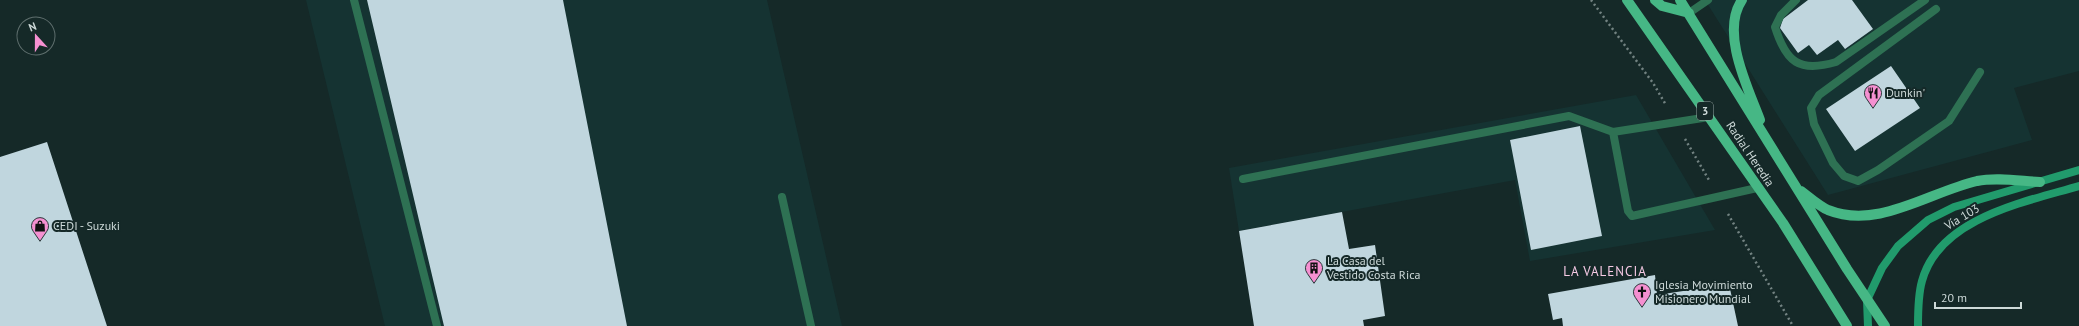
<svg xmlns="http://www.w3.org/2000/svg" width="2079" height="326" font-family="'PT Sans',sans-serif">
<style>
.built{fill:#153332}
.building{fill:#c0d6de}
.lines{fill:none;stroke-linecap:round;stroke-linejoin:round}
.path{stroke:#738382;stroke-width:2.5;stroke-dasharray:2 3;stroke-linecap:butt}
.service{stroke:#2e7153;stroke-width:8}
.secondary{stroke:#219b6c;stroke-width:8}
.primary{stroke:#46b785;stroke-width:10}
.labels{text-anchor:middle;stroke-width:4;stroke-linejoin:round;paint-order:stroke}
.shield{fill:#152928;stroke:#96a4a3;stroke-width:1}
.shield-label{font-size:11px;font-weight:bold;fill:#cdd9d8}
.poi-label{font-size:12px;fill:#cdd9d8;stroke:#152928;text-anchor:start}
.street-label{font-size:12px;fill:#cdd9d8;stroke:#152928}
.neighbourhood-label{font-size:13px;letter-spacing:1px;fill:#f6cae5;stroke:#152928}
</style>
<rect width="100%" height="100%" fill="#152928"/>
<!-- built -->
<path class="built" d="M306 0H767L842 326H385Z
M1705 0H2079V71L2014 88 2032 140 1828 195Z
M1636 95 1715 230 1530 261 1515 180 1239 231 1229 168Z"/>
<!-- building -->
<path class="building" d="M367 0H563L627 326H444Z
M1808 0H1852L1873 29 1845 49 1838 40 1817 55 1809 45 1798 53 1780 28 1783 19Z
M1891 66 1920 108 1855 151 1826 109Z
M1580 126 1602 236 1531 250 1510 140Z
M47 142 107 326H0V157Z
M1342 212 1349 249 1375 245 1385 316 1363 320 1364 326H1254L1239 231Z
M1655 275 1657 295 1729 284 1738 326H1563L1562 318 1553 320 1548 294Z"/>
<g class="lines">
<!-- path -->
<path class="path" d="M1591 0 1653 83 1666 105
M1685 139 1709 180
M1728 214 1793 326"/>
<!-- service -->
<path class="service" d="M354 0 437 326
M1796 0 1781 15 1775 27C1786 62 1799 73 1836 62L1925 0
M1936 9 1819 95 1811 108 1814 124 1833 163 1844 176 1858 181 1878 170 1949 121 1980 72
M1689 13 1708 0
M1613 132 1628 211 1632 216 1757 188
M1243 179 1569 116 1613 132 1709 117
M782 197 811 326"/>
<!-- secondary -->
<path class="secondary" d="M1868 326 1867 300 1882 268 1898 246 1928 220 1954 207 2079 170
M1918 326C1918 311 1918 295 1922 281 1939 218 2025 202 2079 186"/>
<!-- primary -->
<path class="primary" d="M1627 0 1783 223 1847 326
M1655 0 1662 6 1689 13
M1680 0 1847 269 1885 326
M1742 0C1720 32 1748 88 1760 120
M1801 191C1809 197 1819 206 1828 210 1878 230 1929 192 1977 181 1997 177 2020 181 2040 182"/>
</g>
<!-- icons -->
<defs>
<g id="restaurant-pin" transform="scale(0.9)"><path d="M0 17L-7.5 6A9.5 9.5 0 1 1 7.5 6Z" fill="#f590d1" stroke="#152928"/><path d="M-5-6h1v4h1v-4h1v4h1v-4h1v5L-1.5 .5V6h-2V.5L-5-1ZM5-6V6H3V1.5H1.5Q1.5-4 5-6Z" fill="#111"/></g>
<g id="shop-pin" transform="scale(0.9)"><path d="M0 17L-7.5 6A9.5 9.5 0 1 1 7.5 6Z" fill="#f590d1" stroke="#152928"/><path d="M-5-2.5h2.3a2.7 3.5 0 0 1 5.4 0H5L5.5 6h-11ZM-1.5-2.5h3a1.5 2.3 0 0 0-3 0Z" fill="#111"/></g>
<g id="building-pin" transform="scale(0.9)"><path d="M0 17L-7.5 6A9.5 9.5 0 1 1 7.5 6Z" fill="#f590d1" stroke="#152928"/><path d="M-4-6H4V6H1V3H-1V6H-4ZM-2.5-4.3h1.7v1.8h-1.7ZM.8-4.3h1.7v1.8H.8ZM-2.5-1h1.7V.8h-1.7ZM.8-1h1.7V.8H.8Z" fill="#111"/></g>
<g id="church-pin" transform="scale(0.9)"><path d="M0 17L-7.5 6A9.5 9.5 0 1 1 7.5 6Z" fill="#f590d1" stroke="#152928"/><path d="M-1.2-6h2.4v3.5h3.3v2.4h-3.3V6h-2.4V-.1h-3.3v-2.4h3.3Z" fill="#111"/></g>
</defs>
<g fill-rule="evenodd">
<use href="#restaurant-pin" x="1873" y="93"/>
<use href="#shop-pin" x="40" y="226"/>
<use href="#building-pin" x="1314" y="268"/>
<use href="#church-pin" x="1642" y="292"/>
</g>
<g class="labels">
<!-- shield labels -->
<rect class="shield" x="1697" y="102" width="16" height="18" rx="3"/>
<g class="shield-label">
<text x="1705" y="115">3</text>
</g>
<!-- poi labels -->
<g class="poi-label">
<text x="1886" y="97">Dunkin'</text>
<text x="53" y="230">CEDI - Suzuki</text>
<text x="1327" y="265">La Casa del<tspan x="1327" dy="14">Vestido Costa Rica</tspan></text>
<text x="1655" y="289">Iglesia Movimiento<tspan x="1655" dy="14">Misionero Mundial</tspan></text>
</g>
<!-- street labels -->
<g class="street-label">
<text transform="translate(1750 154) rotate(56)" y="4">Radial Heredia</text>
<text transform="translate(1962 217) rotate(-31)" y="4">Vía 103</text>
</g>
<!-- neighbourhood labels -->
<g class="neighbourhood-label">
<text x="1605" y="276">LA VALENCIA</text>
</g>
</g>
<!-- north arrow -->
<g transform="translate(36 36) rotate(339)"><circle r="19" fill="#152928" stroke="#5f6f6e"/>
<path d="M0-3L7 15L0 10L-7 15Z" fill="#f590d1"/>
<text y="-6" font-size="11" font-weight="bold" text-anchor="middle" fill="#cdd9d8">N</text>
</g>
<!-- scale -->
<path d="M1935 302v6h86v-6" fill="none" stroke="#cdd9d8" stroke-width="2"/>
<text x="1941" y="302" font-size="12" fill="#cdd9d8" stroke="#152928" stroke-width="3" paint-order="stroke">20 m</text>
</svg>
